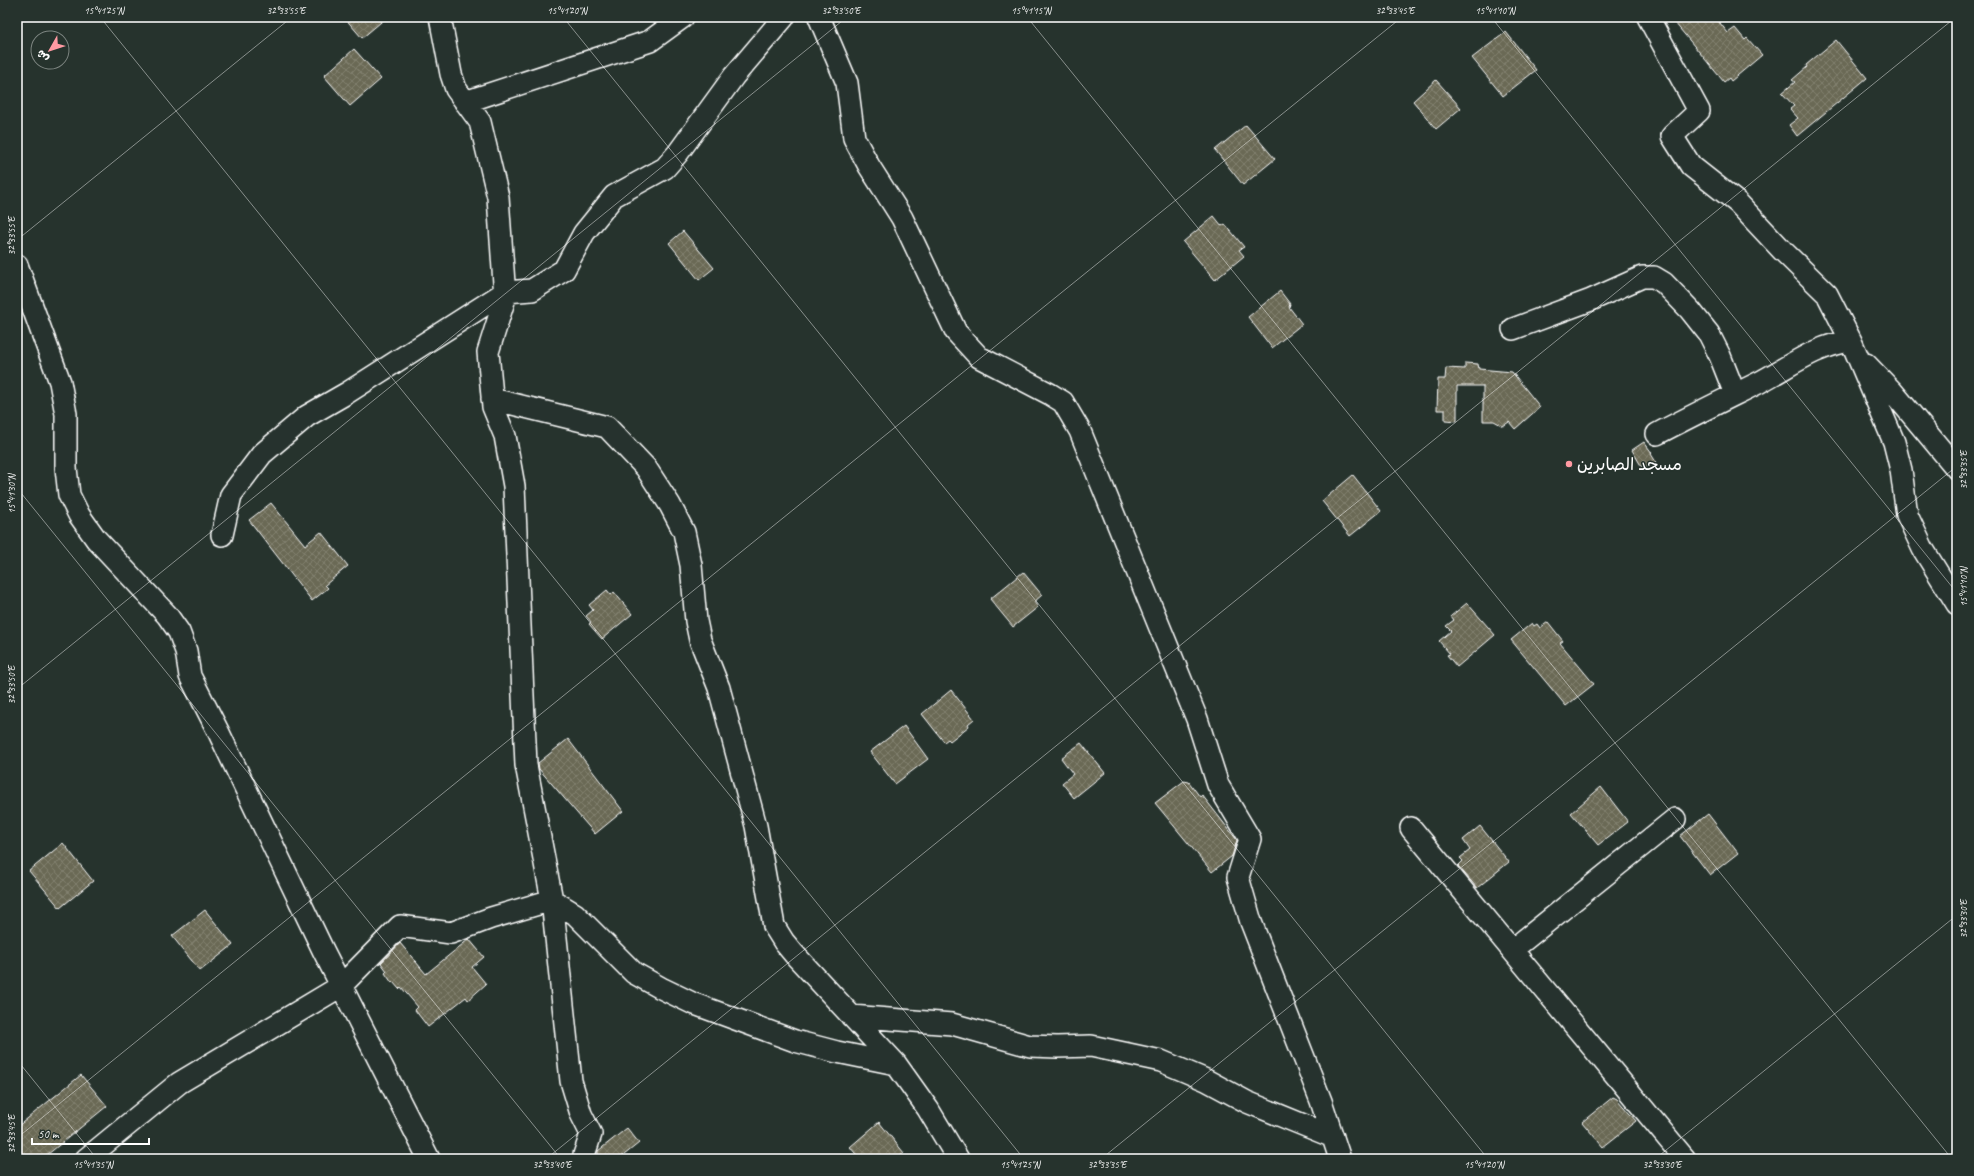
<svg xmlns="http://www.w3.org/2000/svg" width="1974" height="1176" font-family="Caveat,'Playpen Sans Arabic',sans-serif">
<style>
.building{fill:url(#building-cross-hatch);stroke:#fff}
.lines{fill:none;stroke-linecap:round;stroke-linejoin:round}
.minor-casing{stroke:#fff;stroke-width:24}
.minor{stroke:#26332d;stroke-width:21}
.ticks{fill:none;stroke:#fff;stroke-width:1;stroke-opacity:0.45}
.poi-dot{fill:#ff9aa2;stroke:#26332d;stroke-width:1.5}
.labels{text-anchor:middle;stroke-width:3;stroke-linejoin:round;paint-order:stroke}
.poi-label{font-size:17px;fill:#fff;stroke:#26332d;text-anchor:start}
.neatline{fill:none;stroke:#fff;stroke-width:1.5}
.ticks-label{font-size:10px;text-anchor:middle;fill:#fff}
</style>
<defs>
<pattern id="building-cross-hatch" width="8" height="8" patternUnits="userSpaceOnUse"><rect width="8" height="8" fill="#6b6954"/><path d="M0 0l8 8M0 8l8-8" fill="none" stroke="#81806e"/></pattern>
</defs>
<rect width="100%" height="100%" fill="#26332d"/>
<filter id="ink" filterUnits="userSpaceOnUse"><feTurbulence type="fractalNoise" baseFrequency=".025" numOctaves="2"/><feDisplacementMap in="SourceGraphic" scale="8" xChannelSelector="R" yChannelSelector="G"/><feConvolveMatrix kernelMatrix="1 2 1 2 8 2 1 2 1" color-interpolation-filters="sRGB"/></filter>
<g filter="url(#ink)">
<!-- building -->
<path class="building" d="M344 17H387L362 38Z
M1670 17H1715L1728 33 1735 28 1745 40 1747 38 1762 55 1731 81 1729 78 1724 82Z
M1506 32 1536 70 1503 96 1472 58Z
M1836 40 1867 78 1797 136 1789 125 1798 118 1790 109 1794 106 1782 93 1795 82 1792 80 1807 67 1806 65Z
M354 49 381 79 350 106 324 76Z
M1436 80 1461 108 1436 129 1413 101Z
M1246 125 1275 159 1243 185 1215 150Z
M1214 216 1222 226 1225 224 1244 247 1239 250 1244 256 1215 280 1183 242Z
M683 231 714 268 699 280 669 243Z
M1280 291 1290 304 1289 307 1302 324 1272 348 1248 317Z
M1465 363 1478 364 1479 369 1512 372 1540 407 1515 429 1509 422 1503 426 1494 421H1483V386H1457V421L1445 420V410H1437L1438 379H1445L1446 368 1465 369Z
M1644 442 1652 453 1651 454 1656 462 1643 469 1632 450Z
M1353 475 1381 511 1350 536 1322 501Z
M271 503 305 545 321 532 348 566 325 585 328 588 312 601 249 520Z
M1023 572 1042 595 1034 602 1038 607 1013 627 990 599Z
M607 590 611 595 614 592 632 614 602 639 589 624 591 622 586 616 593 610 589 605Z
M1467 603 1495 635 1457 667 1447 655 1450 654 1439 641 1451 631 1446 626 1454 620 1451 616Z
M1548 622 1563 641 1560 643 1594 684 1566 706 1511 640 1532 623 1534 626 1537 624 1540 628Z
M951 690 974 719 968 724 969 726 950 741 948 739 944 742 922 714Z
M904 726 928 759 895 784 870 752Z
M568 739 623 811 595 834 539 769 538 763Z
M1081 743 1105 773 1074 798 1062 783 1073 774 1061 758Z
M1184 781 1189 782 1200 797 1202 795 1237 840 1232 856 1212 872 1155 803Z
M1601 787 1628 822 1598 845 1571 813Z
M1708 814 1738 853 1710 875 1680 836Z
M1480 826 1509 862 1477 888 1458 866 1463 861 1460 858 1470 850 1463 840Z
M63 843 93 881 60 908 29 871Z
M205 910 233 945 200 971 172 936Z
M469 939 484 957 472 967 486 984 468 1000 466 997 428 1027 415 1010 418 1007 401 987 399 989 393 982 392 983 385 973 387 971 381 963 400 943 426 974Z
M81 1075 107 1106 42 1159H24L17 1150V1127Z
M1613 1097 1617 1099 1636 1121 1603 1147 1582 1122Z
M879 1122 904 1153 896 1159H860L850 1147Z
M627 1128 639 1143 619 1159H598V1151Z"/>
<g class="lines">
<!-- minor casing -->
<g class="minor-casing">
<path id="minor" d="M440 17 451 74 456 89 480 122 498 197 505 298 488 352 493 407 505 436 514 486 526 765 552 900 571 1081 581 1114 591 1134 584 1155 586 1159
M819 17 847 83 854 138 869 166 902 218 956 332 979 357 1050 394 1063 402 1080 431 1197 719 1218 785 1250 839 1238 877 1251 922 1321 1101 1340 1159
M1648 17 1699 111 1672 136 1691 166 1738 203 1783 251 1827 294 1851 341
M465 102 650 41 683 17
M17 265 60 382 66 414V468L69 495 79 515 96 539 167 615 179 632 186 651 190 676 219 733 323 950 429 1159
M1513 329 1591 300 1642 277H1654L1664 283 1690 310 1709 334 1720 356 1735 394
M1866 364 1892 391 1957 469
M492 399 607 427 646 468 670 505 684 532 691 565 696 621 700 640 719 688 756 826 774 926 784 942 794 954 896 1064 928 1109 958 1159
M1657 434C1691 416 1726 399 1760 382 1790 366 1817 345 1851 341L1894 442 1901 470 1907 515 1923 549 1957 604
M222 535 231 495 262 454 307 416 347 393 505 292 532 290 564 270 584 233 614 196 665 168 678 153 734 76 784 17
M1411 828 1685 1159
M1512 950 1675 819
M851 1016 952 1024 1030 1046 1057 1047 1091 1046 1161 1061 1206 1080 1247 1102 1333 1137
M86 1159 179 1083 341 986 400 926 451 933 491 918 552 900 575 914 634 973 661 988 692 1003 795 1041 837 1052 896 1064"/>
</g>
<!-- minor -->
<use href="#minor" class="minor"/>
</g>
</g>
<!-- ticks -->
<path class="ticks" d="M100 17 1024 1159M563 17 1488 1159M1027 17 1952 1159M1491 17 1957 593M1954 17 1957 20M17 240 292 17M17 488 561 1159M17 689 847 17M17 1060 97 1159M17 1138 1402 17M546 1159 1956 17M1101 1159 1957 466M1655 1159 1957 915"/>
<!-- markers -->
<circle class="poi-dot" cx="1569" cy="464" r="4"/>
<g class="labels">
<!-- poi labels -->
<g class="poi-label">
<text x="1577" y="470">مسجد الصابرين</text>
</g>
</g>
<!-- margin -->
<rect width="1974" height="1176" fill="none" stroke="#26332d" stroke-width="44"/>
<!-- north arrow -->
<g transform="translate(50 50) rotate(231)"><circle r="19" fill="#26332d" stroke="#7d8581"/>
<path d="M0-3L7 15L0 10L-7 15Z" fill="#ff9aa2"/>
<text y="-6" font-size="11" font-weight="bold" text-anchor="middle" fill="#ffffff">ش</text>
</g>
<!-- scale -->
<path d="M32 1138v6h117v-6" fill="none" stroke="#ffffff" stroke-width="2"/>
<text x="38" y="1138" font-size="12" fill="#ffffff" stroke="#26332d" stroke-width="3" paint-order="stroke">50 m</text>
<rect x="22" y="22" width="1930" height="1132" class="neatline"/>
<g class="ticks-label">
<text x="104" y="14">15°41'25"N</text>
<text x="286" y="14">32°33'55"E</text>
<text x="567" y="14">15°41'20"N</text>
<text x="841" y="14">32°33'50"E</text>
<text x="1031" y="14">15°41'15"N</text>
<text x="1395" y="14">32°33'45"E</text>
<text x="1495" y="14">15°41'10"N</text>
<text transform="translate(11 236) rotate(-90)" y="4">32°33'55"E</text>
<text transform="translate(1963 470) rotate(-90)" y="4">32°33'35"E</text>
<text transform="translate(11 494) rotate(-90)" y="4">15°41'30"N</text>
<text transform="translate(1963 587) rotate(-90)" y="4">15°41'10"N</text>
<text transform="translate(11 685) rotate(-90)" y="4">32°33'50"E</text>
<text transform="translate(1963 919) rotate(-90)" y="4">32°33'30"E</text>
<text transform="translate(11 1134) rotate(-90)" y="4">32°33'45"E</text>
<text x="93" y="1168">15°41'35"N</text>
<text x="552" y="1168">32°33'40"E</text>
<text x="1020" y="1168">15°41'25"N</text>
<text x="1107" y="1168">32°33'35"E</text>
<text x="1484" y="1168">15°41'20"N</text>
<text x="1662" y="1168">32°33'30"E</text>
</g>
</svg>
